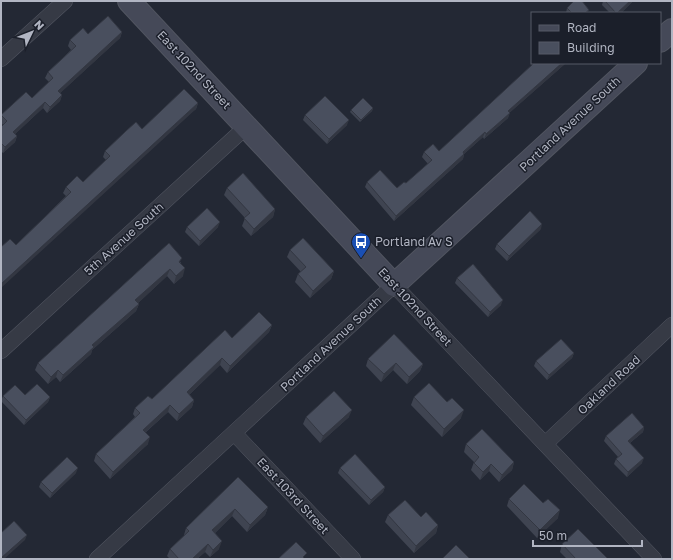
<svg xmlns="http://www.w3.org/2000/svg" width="673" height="560" font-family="'Golos Text',sans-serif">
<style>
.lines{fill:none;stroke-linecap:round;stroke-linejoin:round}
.street-casing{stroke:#515560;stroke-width:16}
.secondary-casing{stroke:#515560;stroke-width:24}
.street{stroke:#363a45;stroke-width:15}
.secondary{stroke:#454958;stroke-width:22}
.wall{fill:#3f4451}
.shaded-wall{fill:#333742}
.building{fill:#494f5e;stroke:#333742}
.labels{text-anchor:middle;stroke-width:3;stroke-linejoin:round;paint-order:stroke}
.street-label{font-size:12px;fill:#b1b5c2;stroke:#1b1f2a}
.poi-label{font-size:12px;fill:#b1b5c2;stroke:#1b1f2a;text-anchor:start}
</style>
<rect width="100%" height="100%" fill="#232834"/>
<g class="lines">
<!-- street casing -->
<g class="street-casing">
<path id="street" d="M1 59 65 1
M1 351 246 127
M234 433 353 559
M545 444 672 325
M97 559 394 285 654 559"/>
</g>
<!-- secondary casing -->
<g class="secondary-casing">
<path id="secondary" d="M129 1 394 285 636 63
M660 41 672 30"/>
</g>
<!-- street -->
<use href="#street" class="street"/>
<!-- secondary -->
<use href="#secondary" class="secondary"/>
</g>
<!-- wall -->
<path class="wall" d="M603 1H633L621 13H610L602 5Z
M567 8 588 13H566Z
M122 32 120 38 60 93 62 95 60 101 47 113 43 108 15 134 17 136 15 142 3 153 1 151V127L3 125 1 123V115L32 98 49 82 45 78 48 72 71 50 68 46 70 40 88 34Z
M566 63 509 113 508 118 484 139 483 137 464 154 463 159 394 221 365 187 367 182 397 188 406 183 428 164 422 157 424 152 439 151Z
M198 103 196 109 16 245 66 196 63 193 66 187 83 182 106 160 103 157 105 151 142 129Z
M373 108 372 111 360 122 350 112 351 110Z
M305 115 347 125 327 144 303 120Z
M227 188 275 209 273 217 251 236 242 226 245 218 224 195Z
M187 227H218L199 246 185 232Z
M541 229 507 261 495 249 497 244Z
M169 243 181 263 183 276 174 284 167 276 138 303 139 304 136 311 92 350 91 354 60 382 56 377 48 384 35 370 38 363Z
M290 250 334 271 331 279 310 298 295 282 298 274 301 272 287 257Z
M457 278 501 305 488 317 455 283Z
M272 325 269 332 227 373 220 365 189 395 194 400 192 407 177 421 168 412 146 432 148 444 110 479 94 461 96 454 135 417 133 414 135 408 152 399 232 338Z
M574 353 572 358 547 380 534 366 536 361Z
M368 359 423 364 420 371 407 384 393 370 381 382 366 366Z
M25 395 50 397 48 402 24 425 1 401 3 396Z
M414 397 461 418 442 437 411 405Z
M306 417H349L320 443 303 424Z
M644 427 643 432 630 443 642 463 627 477 614 464 616 459 618 457 604 441 606 436Z
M466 444 514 462 512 470 499 482 489 471 480 480 471 470 474 462 464 452Z
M340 468 385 487 383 492 369 505 338 473Z
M76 473 50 498 39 487 41 482Z
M238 477 268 507 265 515 247 532 232 516 215 533 219 549 210 557 205 552 197 559H170L167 556 170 549 184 536V535L186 528Z
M509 499 543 503 558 518 537 538 507 506Z
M388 515 421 517 438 525 436 533 414 553 385 522Z
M562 544 608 559H567L560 552Z"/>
<!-- shaded-wall -->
<path class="shaded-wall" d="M630 1H633L621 13H617Z
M122 32 120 38 56 97 58 91Z
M562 63H566L506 116 508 111Z
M62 95 60 101 47 113 50 107Z
M45 102 43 108 11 138 13 132Z
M198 103 196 109 1 288V284Z
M373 108 372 111 360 122 361 120Z
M510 113 508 118 484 139 486 134Z
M349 120 347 125 327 144 329 139Z
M485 132 483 137 464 154 463 159 394 221 396 216Z
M17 136 15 142 3 153 5 147Z
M275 209 273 217 251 236 254 229Z
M220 222 218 227 199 246 200 241Z
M542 224 541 229 507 261 509 256Z
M185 268 183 276 174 284 176 276Z
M170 269 167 276 133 308 135 300Z
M334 271 331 279 310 298 313 291Z
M503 300 501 305 488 317 490 312Z
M139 304 136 311 92 350 91 354 60 382 63 375 92 345Z
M272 325 269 332 227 373 230 366Z
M574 353 572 358 547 380 549 375Z
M222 358 220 365 185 399 187 392Z
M396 363 393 370 381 382 384 374Z
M423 364 420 371 407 384 409 377Z
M58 370 56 377 48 384 51 377Z
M50 397 48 402 24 425 26 420Z
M194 400 192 407 177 421 179 414Z
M170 405 168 412 141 436 143 430Z
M352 410 349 417 320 443 323 436Z
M464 410 461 418 442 437 444 429Z
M644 427 643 432 626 446 628 441Z
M150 437 148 444 110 479 113 472Z
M644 458 642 463 627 477 628 472Z
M514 462 512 470 499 482 502 475Z
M491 464 489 471 480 480 483 472Z
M78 468 76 473 50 498 52 493Z
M385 487 383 492 369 505 371 500Z
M268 507 265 515 247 532 250 525Z
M235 509 232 516 210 538 212 530Z
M560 510 558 518 537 538 540 530Z
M438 525 436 533 414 553 416 546Z
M27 535 25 540 4 559H1V558Z
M222 541 219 549 210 557 213 550Z
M208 544 205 552 197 559H192Z"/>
<!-- building -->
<path class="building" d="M574 1H582L589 10 585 13H572L567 8Z
M605 1H630L617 13H616Z
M108 16 122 32 58 91 62 95 50 107 45 102 13 132 17 136 5 147 1 143V127L7 121 1 115 26 92 32 98 53 78 48 72 76 46 70 40 83 28 88 34Z
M534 63H562L508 111 510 113 486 134 485 132 463 152 464 154 396 216 367 182 380 170 397 188 404 182 406 183 432 160 424 152 433 144 439 151Z
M184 89 198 103 1 284V247L10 239 16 245 71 192 66 187 77 176 83 182 110 156 105 151 126 131 136 122 142 129Z
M325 96 349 120 329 139 305 115Z
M363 98 373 108 361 120 351 110Z
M243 173 275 209 254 229 244 218 250 213 227 188Z
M207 208 220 222 200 241 187 227Z
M530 211 542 224 509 256 497 244Z
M303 238 334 271 313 291 298 274 306 267 290 250Z
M169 243 182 258 179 262 185 268 176 276 170 269 135 300 139 304 92 345 94 347 63 375 58 370 51 377 38 363Z
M473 264 503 300 490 312 457 278Z
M259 312 272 325 230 366 222 358 187 392 194 400 179 414 170 405 143 430 150 437 113 472 96 454 140 413 135 408 148 396 152 399 225 330 232 338Z
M394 334 423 364 409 377 396 363 384 374 368 359Z
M561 339 574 353 549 375 536 361Z
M429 383 447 402 452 398 464 410 444 429 414 397Z
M37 384 50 397 26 420 3 396 15 385 25 395Z
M334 391 352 410 323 436 306 417Z
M632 413 644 427 628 441 644 458 628 472 616 459 622 454 606 436Z
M482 429 514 462 502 475 491 464 483 472 474 463 479 457 466 444Z
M355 454 385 487 371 500 340 468Z
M67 457 78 468 52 493 41 482Z
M238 477 268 507 250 525 235 509 212 530 222 541 213 550 208 544 192 559H179L170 549 189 531 186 528Z
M524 484 543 503 548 499 560 510 540 530 509 499Z
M405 500 421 517 426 512 438 525 416 546 388 515Z
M14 521 27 535 1 558V533Z
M578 529 608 559H576L562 544Z
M296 542 307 553 303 557 305 559H278Z
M456 545 470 559H442Z"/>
<!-- icons -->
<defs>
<g id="bus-pin" transform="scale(1)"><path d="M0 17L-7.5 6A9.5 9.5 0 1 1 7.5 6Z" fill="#1a4fb4" stroke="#1b1f2a"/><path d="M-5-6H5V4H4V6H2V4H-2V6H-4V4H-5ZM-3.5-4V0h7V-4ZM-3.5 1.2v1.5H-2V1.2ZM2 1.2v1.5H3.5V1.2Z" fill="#fff"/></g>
</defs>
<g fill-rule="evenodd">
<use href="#bus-pin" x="361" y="242"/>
</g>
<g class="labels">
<!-- street labels -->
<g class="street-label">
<text transform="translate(194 70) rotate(47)" y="4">East 102nd Street</text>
<text transform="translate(570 124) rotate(-43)" y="4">Portland Avenue South</text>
<text transform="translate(124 239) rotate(-42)" y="4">5th Avenue South</text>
<text transform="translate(415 307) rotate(47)" y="4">East 102nd Street</text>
<text transform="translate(331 344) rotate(-43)" y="4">Portland Avenue South</text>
<text transform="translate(609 385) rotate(-43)" y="4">Oakland Road</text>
<text transform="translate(293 496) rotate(47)" y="4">East 103rd Street</text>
</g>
<!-- poi labels -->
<g class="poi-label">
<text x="375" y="246">Portland Av S</text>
</g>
</g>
<!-- border -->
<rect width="673" height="560" fill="none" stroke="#b1b5c2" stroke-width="4"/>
<!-- legend -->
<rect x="531" y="12" width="130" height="52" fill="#1b1f2a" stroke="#575b67"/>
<rect x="539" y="25" width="20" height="6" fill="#454958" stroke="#575b67"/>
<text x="567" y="32" font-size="12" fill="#b1b5c2">Road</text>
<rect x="539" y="42" width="20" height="12" fill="#494f5e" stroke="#575b67"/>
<text x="567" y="52" font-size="12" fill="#b1b5c2">Building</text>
<!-- north arrow -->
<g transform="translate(32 32) rotate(47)" stroke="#1b1f2a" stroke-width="3" paint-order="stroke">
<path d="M0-3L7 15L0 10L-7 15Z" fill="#b1b5c2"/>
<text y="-6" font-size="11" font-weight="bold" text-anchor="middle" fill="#b1b5c2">N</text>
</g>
<!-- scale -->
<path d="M533 540v6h109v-6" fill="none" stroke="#b1b5c2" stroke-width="2"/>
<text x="539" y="540" font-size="12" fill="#b1b5c2" stroke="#1b1f2a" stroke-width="3" paint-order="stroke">50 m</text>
</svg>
